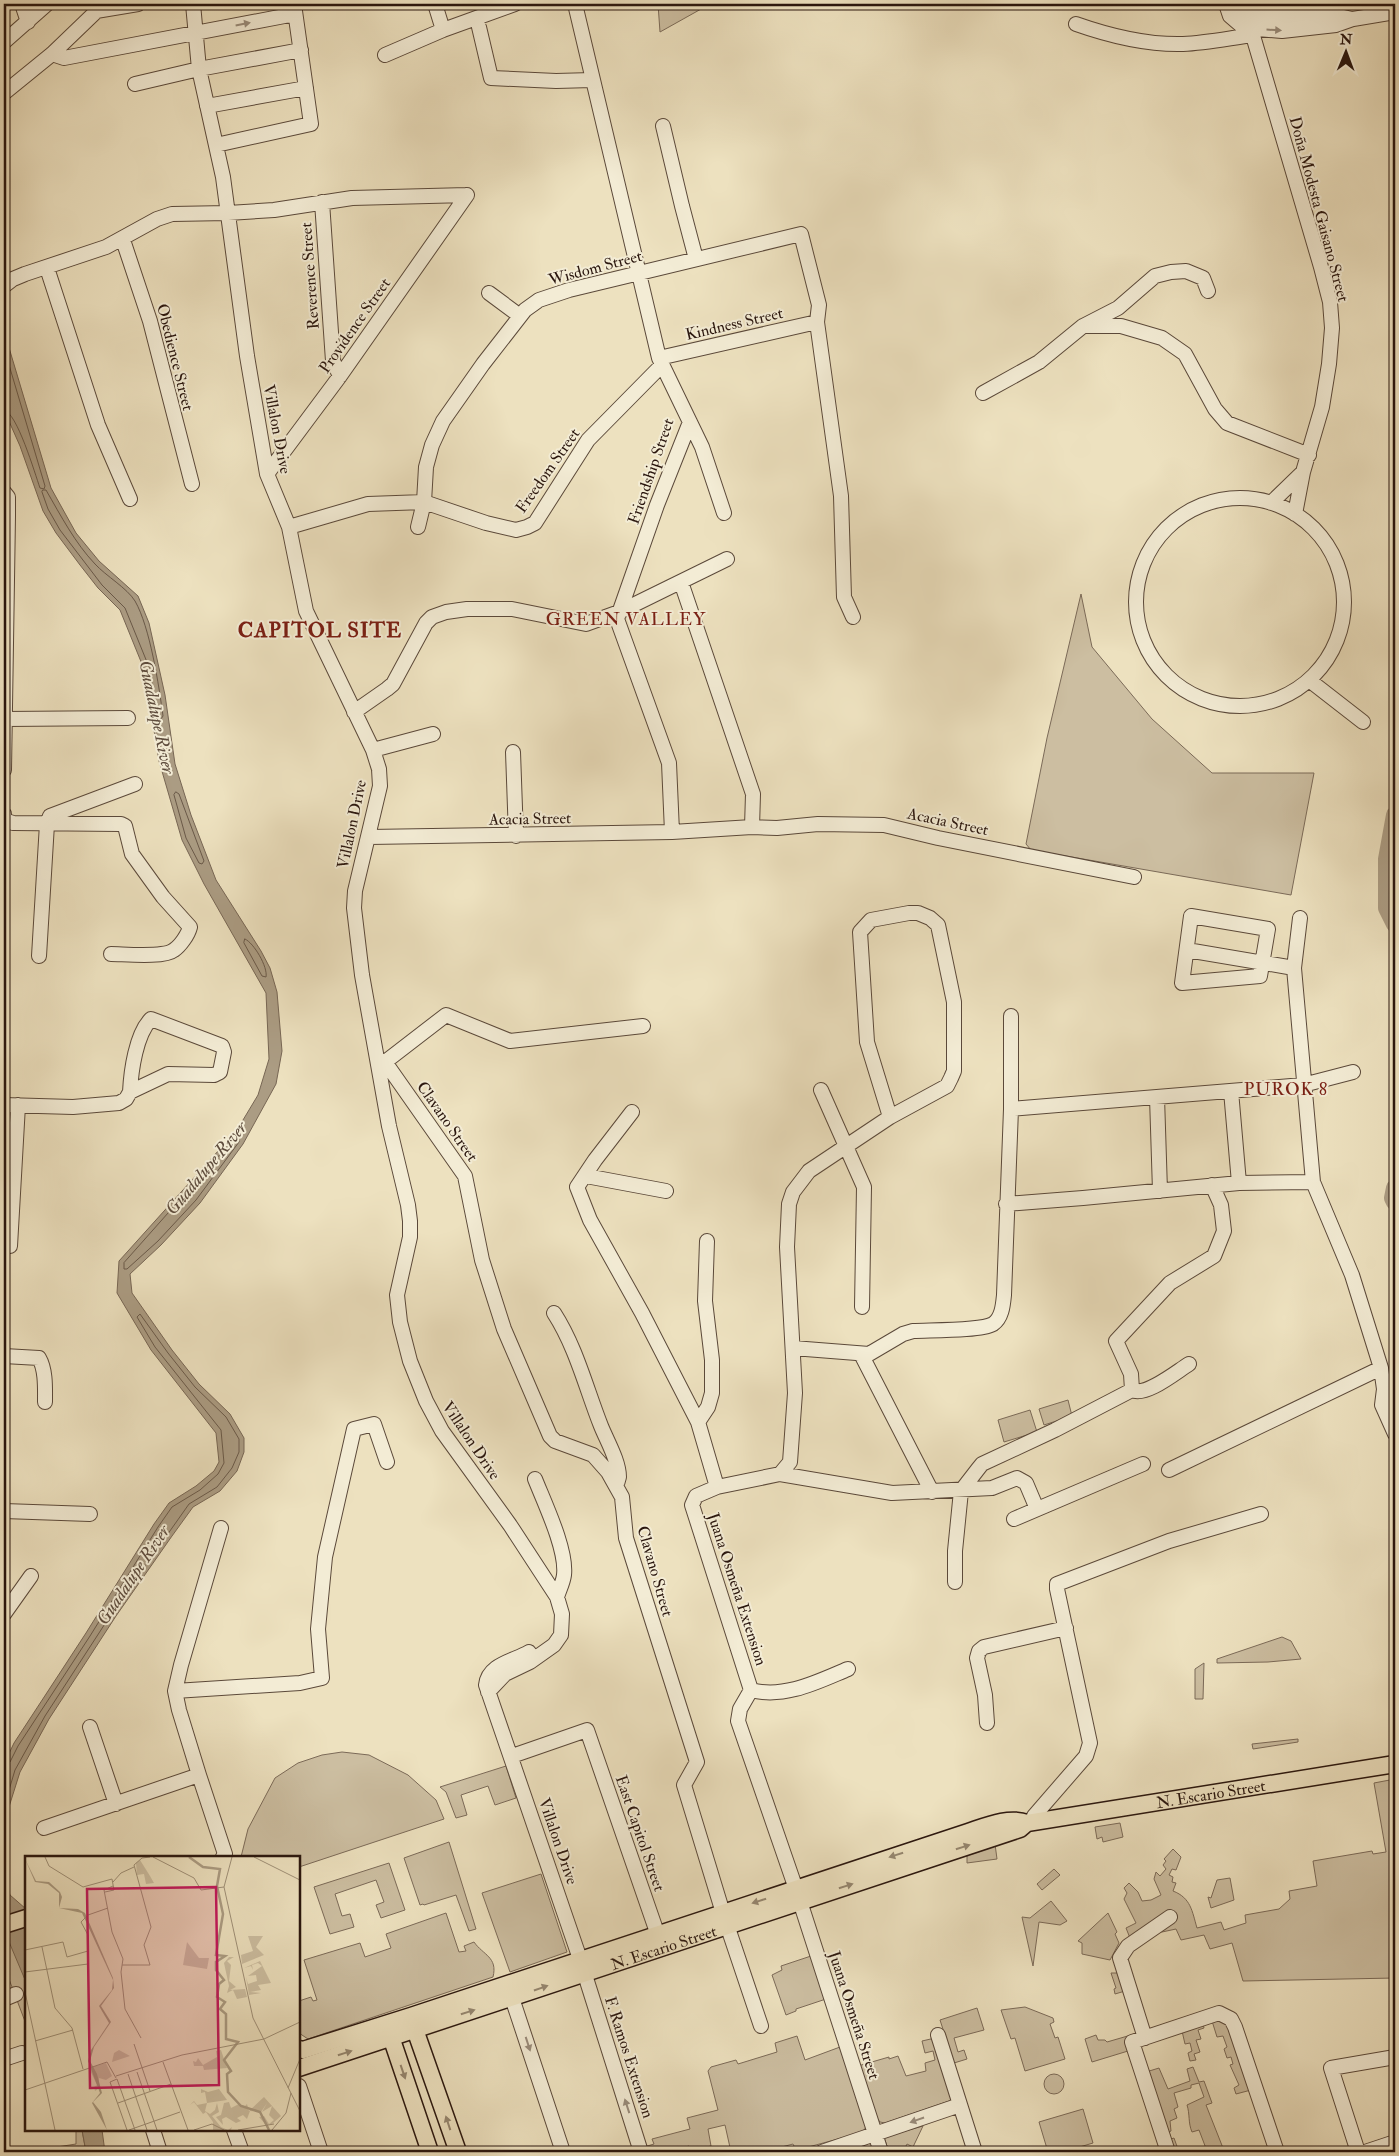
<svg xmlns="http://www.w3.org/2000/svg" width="1399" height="2156" font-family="'IM FELL Double Pica',serif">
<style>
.green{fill:#ccbea1;stroke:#7b6a58}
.water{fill:#ab9c83;stroke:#776654}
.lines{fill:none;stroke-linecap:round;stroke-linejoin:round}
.shore{stroke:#6a5948;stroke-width:1}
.river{stroke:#ab9c83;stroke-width:18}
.minor-casing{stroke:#5b493a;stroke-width:16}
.major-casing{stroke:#2a160e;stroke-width:19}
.minor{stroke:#f3ecd5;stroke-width:14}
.major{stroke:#ede1bf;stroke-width:16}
.oneway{fill:#998c7b}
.oneway2{fill:#95866f}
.labels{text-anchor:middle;stroke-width:4;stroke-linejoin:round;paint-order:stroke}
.street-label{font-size:16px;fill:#2a160e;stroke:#f3ecd5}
.neighbourhood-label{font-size:18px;letter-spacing:1px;fill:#7a1f14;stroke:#f3ecd5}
.water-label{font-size:18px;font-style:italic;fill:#5e4c3d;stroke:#f3ecd5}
.district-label{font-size:21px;font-weight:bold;letter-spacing:1px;fill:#7a1f14;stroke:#f3ecd5}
.inset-river{fill:none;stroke:#ab9c83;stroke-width:2.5}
.inset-road{fill:none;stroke:#9f9078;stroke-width:1}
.view{fill:#c2185b;fill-opacity:0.15;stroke:#c2185b;stroke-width:2.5}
.inset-edge{fill:none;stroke:#2a160e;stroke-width:2.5}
</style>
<rect width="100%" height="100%" fill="#ede1bf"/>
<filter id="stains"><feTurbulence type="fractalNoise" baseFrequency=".004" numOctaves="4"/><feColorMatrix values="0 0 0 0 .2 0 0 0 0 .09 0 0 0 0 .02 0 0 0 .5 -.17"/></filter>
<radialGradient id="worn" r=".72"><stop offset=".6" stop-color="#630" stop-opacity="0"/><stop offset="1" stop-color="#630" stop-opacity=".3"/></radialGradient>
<!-- green -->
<path class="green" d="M658 4H710L660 32Z
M1081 594 1092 647 1152 719 1212 773H1314L1291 895 1031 850 1026 844 1047 738Z
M1068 1400 1072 1416 1044 1425 1039 1409Z
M1030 1410 1037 1432 1004 1442 998 1420Z
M1282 1637 1291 1641 1301 1659 1268 1662 1217 1663V1659Z
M1204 1663 1203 1699H1195V1669Z
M1298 1739V1742L1253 1749 1252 1744Z
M342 1752 369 1755 408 1775 436 1800 444 1819 299 1867V1857H241L248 1829 275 1778 298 1763 322 1755Z
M506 1766 516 1798 495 1805 488 1786 461 1795 467 1815 456 1818 446 1792 440 1787Z
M1395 1779V1978L1243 1981 1232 1943 1210 1949 1204 1935 1181 1940 1176 1929 1162 1932 1143 1928 1130 1938 1126 1928 1136 1923 1124 1899 1127 1893 1124 1888 1129 1883 1138 1892 1142 1901 1151 1900 1161 1895 1154 1879 1156 1872 1160 1876 1166 1869 1163 1865 1166 1861 1164 1859 1173 1849 1181 1857 1176 1870 1172 1869 1169 1875 1173 1877 1172 1882 1176 1883 1173 1891C1191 1898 1192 1911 1197 1928L1221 1922 1224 1930 1246 1923 1245 1915 1279 1909 1290 1899 1289 1891 1317 1886 1313 1861 1372 1851 1373 1854 1386 1852 1374 1783Z
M1120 1823 1123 1837 1103 1842 1102 1837 1097 1839 1095 1827Z
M449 1842 476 1929 469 1931 456 1895 424 1905 423 1904 420 1905 404 1858Z
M995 1844 997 1859 967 1863V1854Z
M389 1863 405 1910 381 1918 376 1905 384 1902 376 1880 335 1894 342 1916 350 1914 354 1927 330 1934 314 1887Z
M1054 1869 1060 1875 1042 1890 1037 1884Z
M541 1874 567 1952 510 1972 482 1893Z
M1230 1878 1234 1900 1211 1908 1208 1897 1211 1898 1217 1880Z
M1051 1901 1067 1921 1060 1925 1039 1922 1033 1966 1022 1917 1030 1918Z
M446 1913 459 1952 466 1951 464 1946 474 1942C483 1955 498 1957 493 1977L308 2039 299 2033V2001L311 1997 313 2001 317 2000 304 1960 360 1943 365 1957 391 1948 386 1934Z
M1108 1913 1117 1932 1115 1934 1119 1943 1110 1960 1082 1954V1943L1078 1941Z
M26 1933V2024L4 1966V1941Z
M811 1956 826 1999 796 2009V2011L786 2015 772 1975 782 1970 781 1966Z
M1111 1973H1119L1125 1991 1115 1994 1114 1989 1116 1988Z
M1025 2007 1053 2018 1054 2022 1050 2024 1055 2038 1058 2037 1065 2059 1025 2071 1015 2038 1011 2039 1001 2010Z
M977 2008 984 2030 954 2038 958 2052 964 2050 967 2059 954 2063 940 2020Z
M1220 2019 1229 2024 1251 2090 1236 2094 1234 2088 1239 2085 1230 2065 1233 2064 1231 2057 1227 2058 1224 2049 1227 2047 1223 2036 1217 2037 1212 2021Z
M1203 2024 1204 2028 1198 2030 1201 2039 1196 2040 1200 2052 1194 2054 1196 2060 1190 2061 1188 2053 1192 2051 1190 2043 1185 2044 1182 2031Z
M1138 2033 1128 2051 1092 2062 1085 2039 1096 2035 1098 2040H1105L1107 2042Z
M797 2036 805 2060 840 2047 867 2121 865 2129 860 2133 790 2152 789 2150 795 2148 793 2144 763 2152H731L725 2125 708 2129 711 2146 692 2150 689 2146 668 2152H645L644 2147 654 2144 652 2139 690 2129 687 2118 718 2110 708 2071 711 2067 736 2060 738 2064 777 2052 775 2043Z
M935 2038 955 2099 885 2123 880 2122 876 2117 858 2066 889 2057V2059L898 2056 906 2076 926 2071 925 2063 935 2060 933 2051 925 2053 922 2041Z
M1193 2067 1199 2082 1204 2081 1212 2103 1206 2105 1223 2148 1220 2149 1221 2152 1207 2151 1199 2130 1192 2132C1188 2123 1190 2114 1187 2105L1204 2097 1199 2083 1191 2085V2088L1174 2093 1178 2107 1174 2109 1177 2118 1170 2121 1171 2131 1169 2132 1171 2139 1174 2138 1179 2152H1172L1146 2072 1159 2068 1168 2089 1190 2081 1187 2069Z
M1044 2084a10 10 0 1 1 20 0a10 10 0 1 1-20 0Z
M1083 2109 1093 2143 1063 2152H1048L1039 2122Z
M923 2126 913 2147 907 2144 903 2152H889L884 2137Z
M76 2130H82L86 2152H39L38 2150 76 2144Z"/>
<!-- water -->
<path class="water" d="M4 331 51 488 76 533 99 561 138 596 149 623 165 695 175 764 191 815 216 880 261 951 270 968 277 992 282 1051 276 1084 243 1144 200 1203 161 1245 130 1274 132 1293 172 1350 199 1384 230 1414 244 1438V1452L237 1471 220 1491 193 1507 172 1536 116 1616 49 1719 20 1772 8 1810 4 1841V1764L14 1743 86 1633 154 1524 169 1503 196 1486 214 1471 219 1462 216 1433 151 1350 117 1293 119 1261 237 1130 258 1095 269 1059 266 993 204 884 182 840 159 761 144 669 120 610 98 588 80 565 56 533 43 511 20 446 4 410Z
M4 1875 10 1895 26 1909V1982L4 1930Z
M82 2130H102L105 2152H86Z"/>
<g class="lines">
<!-- shore -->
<path class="shore" d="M4 348 45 486 44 489 40 488C35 474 17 412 4 410
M43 490H46C61 516 75 543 95 564 106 576 127 588 135 601 150 627 159 686 163 716L161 719 158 717 149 667 125 608 102 585 60 530 48 509 42 492Z
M176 792 179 794 204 861 202 864 199 863 186 838 174 795Z
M245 939C254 943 268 967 266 977L262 976 244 943Z
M235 1138H239V1142L196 1200 158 1241 127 1269H124V1263Z
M4 1765 10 1762 18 1746 90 1636 158 1527 172 1507 200 1490 218 1474 224 1463 221 1430 155 1347 137 1317 140 1314 168 1353 195 1387 226 1417 239 1439V1452L232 1468 217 1487 189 1504 112 1613 45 1716 15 1770 4 1807"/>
<!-- river -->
<path class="river" d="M1395 815 1387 859V908L1395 924
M1395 1188 1393 1198 1395 1202"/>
<!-- minor casing -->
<g class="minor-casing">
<path id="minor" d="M22 4 28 22
M193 4 199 69 223 177 247 356 267 474 289 527 306 611 373 750 379 769 380 786 355 891 354 908 362 975 389 1126 408 1205 410 1221V1237L397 1295 400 1322 410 1361 426 1401 442 1431 510 1525 557 1597 562 1614 561 1635 554 1645 530 1662 505 1674 488 1692
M435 4 443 30
M575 4 659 358 702 447 724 513
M1226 4 1230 16 1244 28 1282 31 1336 25 1353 19 1395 12
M1228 4 1238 7 1251 15 1270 17 1335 15 1352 19
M96 11 138 4
M1251 15V29L1321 267 1330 302 1332 328 1329 364 1322 407 1303 472 1295 514
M1076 24C1110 36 1147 45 1183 44 1206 43 1230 38 1253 35
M479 27 491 78 556 81 592 80
M4 42 47 4
M52 54 64 58 295 14
M385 55 443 30 515 4
M135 84 199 69 301 50
M4 93 52 54 104 4
M207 106 306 88
M663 126 682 206 696 259
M216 145 311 124 294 4
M322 202 333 361 340 376
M123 240 150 321 192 484
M47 268 98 425 130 499
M4 286 13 279 25 274 106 247 157 219 172 214 228 213 274 210 352 198 467 195
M489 293 520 316
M1083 326H1121L1162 338 1185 354 1215 409 1227 423 1309 455
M659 358 817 322
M983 393 1039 362 1083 326 1118 308 1155 276 1171 272 1186 271 1203 278 1208 291
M267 474 340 376 467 195
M4 492 8 497V516L4 770
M1136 602a104 104 0 1 1 208 0a104 104 0 1 1-208 0Z
M1271 503 1303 472
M289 527 368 504 424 502 486 523 516 530 527 527 535 523 588 440 662 365
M418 527 424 502 426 467 432 445 443 421 483 364 525 310 539 300 569 290 801 234 819 305 817 322 841 496 844 597 853 617
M681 582 753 794 752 827
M1309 680 1363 722
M354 712 387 689 393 684 426 623 432 617 446 612 467 609H512L586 624 619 612 727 559
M5 719 128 718
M373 750 433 734
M513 752 516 836
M4 814V820L13 823 121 824 125 826 132 854 163 897 190 927C188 935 180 946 174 950 164 958 124 954 111 954
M672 832 669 763 617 619 657 505 690 422
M369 837 672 832 752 827 777 828 818 824 884 825 938 838 1134 877
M1191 916 1268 929 1260 976 1182 983Z
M1300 918 1294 968 1313 1182 1352 1275 1381 1368 1384 1389 1382 1405 1395 1434
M1187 950 1294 968
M39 956 47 824 50 816 135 784
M385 1062 465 1176 482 1260 504 1329 550 1436 555 1441 593 1455 608 1472 622 1497 626 1538 697 1762 684 1785 723 1913 761 2026
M378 1064 385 1062 446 1015 510 1041 643 1026
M821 1090 864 1187 862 1307
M1231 1091 1239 1183
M1157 1097 1160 1191
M4 1105 73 1107 119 1103 126 1099 130 1092 168 1074 214 1075 220 1072 224 1052 222 1046 151 1019C136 1034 131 1071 130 1092
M1011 1109 1303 1085 1353 1072
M632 1112 595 1160 577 1187 590 1220 642 1313 698 1422 717 1487
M586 1176 666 1191
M1006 1204 1083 1198 1239 1183 1313 1182
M10 1246 18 1105
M554 1313C576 1347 586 1388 601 1426 607 1441 619 1461 619 1477 619 1478 617 1483 617 1484
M793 1348 869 1354 903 1334 913 1331C930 1330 981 1331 993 1324 1002 1318 1003 1305 1004 1295L1011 1109V1016
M861 1354 932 1492
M4 1356 39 1358C46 1370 45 1389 45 1402
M1132 1390 1131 1374 1116 1341 1170 1283 1214 1256 1224 1231 1221 1205 1212 1185
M698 1422 708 1407 712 1393V1360L705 1301 707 1241
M1169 1470 1381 1368
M780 1474 790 1462 795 1393 787 1247 789 1204 793 1192 809 1171 890 1117 947 1086 951 1078 954 1071V1002L938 925 930 918 918 913H909L871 920 860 932 867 1042 890 1117
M535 1479C545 1504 567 1550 564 1575 563 1583 559 1590 557 1597
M4 1511 90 1514
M1014 1519 1143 1464
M221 1528 181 1665 175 1691 179 1710 199 1775 225 1854 223 1857
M955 1582V1551L961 1491 978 1469 982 1464 1055 1430 1132 1390C1146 1397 1176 1372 1189 1364
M4 1614 31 1576
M529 1652C514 1661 488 1664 486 1685L580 1959 641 2152
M751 1690 692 1505 696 1496 717 1487 780 1474 892 1493 992 1488 1017 1478 1026 1483 1037 1509
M751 1690 740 1709 738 1721 796 1889 881 2152
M751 1690C785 1699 819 1681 848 1669
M175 1691 300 1683 322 1678 318 1629 325 1557 354 1429 374 1424 387 1462
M987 1723 985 1695 977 1658 979 1651 984 1647 1066 1628
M90 1727 116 1804
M512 1756 587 1730 661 1944
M1033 1822 1034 1816 1086 1756 1090 1743 1057 1589V1584L1169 1541 1261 1514
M44 1828 199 1775
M512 1998 563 2152
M4 1999 16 1994
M938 2035 975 2152
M1145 2038 1120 1958 1128 1946 1170 1917
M4 2059 22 2053
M299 2086 321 2152
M153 2130 160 2152
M234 2130 242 2152
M822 2152 960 2105
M1168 2152 1132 2042 1219 2013 1231 2019 1235 2027 1277 2152
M1358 2152 1331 2068 1395 2057
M1365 2152 1395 2142"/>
</g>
<!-- major casing -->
<g class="major-casing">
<g id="major">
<path d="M4 1925 26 1918"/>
<path d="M412 2021 458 2152"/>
<path d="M388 2028 430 2152"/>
<path d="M299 2049 303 2050 411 2016 968 1832C986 1826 1009 1816 1027 1823"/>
<path id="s1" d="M299 2068 1020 1829 1027 1823 1395 1764"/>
</g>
</g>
<!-- minor -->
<use href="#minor" class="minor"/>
<!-- major -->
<use href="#major" class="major"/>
</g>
<!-- one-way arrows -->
<defs><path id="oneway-solid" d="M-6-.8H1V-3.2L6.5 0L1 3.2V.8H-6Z" transform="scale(1.25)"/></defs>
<g class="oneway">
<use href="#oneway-solid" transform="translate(243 24) rotate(-11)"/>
<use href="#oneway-solid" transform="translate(1274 30) rotate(3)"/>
<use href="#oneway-solid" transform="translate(528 2044) rotate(72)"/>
<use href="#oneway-solid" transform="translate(627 2106) rotate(-108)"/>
<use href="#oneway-solid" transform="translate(917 2120) rotate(161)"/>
</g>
<g class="oneway2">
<use href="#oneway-solid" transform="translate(963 1847) rotate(-18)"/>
<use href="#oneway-solid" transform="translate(896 1855) rotate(162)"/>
<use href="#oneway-solid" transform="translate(846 1886) rotate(-18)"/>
<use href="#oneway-solid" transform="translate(759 1901) rotate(162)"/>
<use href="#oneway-solid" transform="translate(541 1988) rotate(-19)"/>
<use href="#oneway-solid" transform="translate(468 2012) rotate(-18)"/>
<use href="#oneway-solid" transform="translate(345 2053) rotate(-18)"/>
<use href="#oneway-solid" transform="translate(403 2072) rotate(71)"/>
<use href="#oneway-solid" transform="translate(448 2123) rotate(-108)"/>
</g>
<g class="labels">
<!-- street labels -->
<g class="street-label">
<text transform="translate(1320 209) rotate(75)" y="6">Doña Modesta Gaisano Street</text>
<text transform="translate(595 267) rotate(-15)" y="6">Wisdom Street</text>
<text transform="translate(309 276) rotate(-94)" y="6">Reverence Street</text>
<text transform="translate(734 323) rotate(-13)" y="6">Kindness Street</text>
<text transform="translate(354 325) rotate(-55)" y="6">Providence Street</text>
<text transform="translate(176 357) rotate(76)" y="6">Obedience Street</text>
<text transform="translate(278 429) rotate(79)" y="6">Villalon Drive</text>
<text transform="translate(547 470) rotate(-55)" y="6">Freedom Street</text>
<text transform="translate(650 471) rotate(-71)" y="6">Friendship Street</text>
<text transform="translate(530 818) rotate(-1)" y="6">Acacia Street</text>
<text transform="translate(948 821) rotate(12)" y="6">Acacia Street</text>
<text transform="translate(351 824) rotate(-78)" y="6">Villalon Drive</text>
<text transform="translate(448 1121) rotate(55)" y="6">Clavano Street</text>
<text transform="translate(472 1440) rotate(56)" y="6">Villalon Drive</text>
<text transform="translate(656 1571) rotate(74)" y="6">Clavano Street</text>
<text transform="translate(738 1589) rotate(72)" y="6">Juana Osmeña Extension</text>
<text dy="6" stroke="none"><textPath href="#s1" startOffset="955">N. Escario Street</textPath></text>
<text transform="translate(641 1833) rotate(71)" y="6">East Capitol Street</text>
<text transform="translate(559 1841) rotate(71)" y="6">Villalon Drive</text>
<text dy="6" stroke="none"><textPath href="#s1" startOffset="384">N. Escario Street</textPath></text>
<text transform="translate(855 2015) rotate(72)" y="6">Juana Osmeña Street</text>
<text transform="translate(630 2057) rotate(72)" y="6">F. Ramos Extension</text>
</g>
<!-- neighbourhood labels -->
<g class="neighbourhood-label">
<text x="626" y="625">GREEN VALLEY</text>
<text x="1286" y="1095">PUROK 8</text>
</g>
<!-- water labels -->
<g class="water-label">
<text transform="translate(157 717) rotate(78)" y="6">Guadalupe River</text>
<text transform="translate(206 1168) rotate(-50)" y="6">Guadalupe River</text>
<text transform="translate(133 1575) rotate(-56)" y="6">Guadalupe River</text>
</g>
<!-- district labels -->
<g class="district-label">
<text x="320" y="637">CAPITOL SITE</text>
</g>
</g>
<!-- overview -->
<g transform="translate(25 1856)">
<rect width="275" height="275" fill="#ede1bf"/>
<path d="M115 4 125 20 129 27 121 28 119 18 112 19 111 7ZM223 80H238L231 91 239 99 217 108 216 99 228 95ZM162 86 174 102H184L182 113 158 109ZM204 101H209L202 105 206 109 204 125 211 131 205 134 220 133 222 141 212 143 208 134 202 137 204 130 199 107ZM235 105 246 127 233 129 236 134 225 136 236 137 224 139 221 121 223 128 232 125 231 119 223 120 237 110 233 107 227 109 228 114 226 110 219 112ZM94 194 105 200 87 206 89 197ZM196 194 202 212 179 214 178 210H169L168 205 171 206 173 202 178 209 192 201 191 195ZM81 207 87 220 81 224 74 222 73 233 70 235 69 231 72 229 64 212ZM176 233 183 236 194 233 202 244 182 247 180 255 185 258 190 254 192 247 194 256 187 260 196 271 203 274 207 271 206 274H188V266L181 256 178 258 169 246 165 249 169 245 172 249 182 247 180 236 176 237ZM239 241 256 260 247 268 241 269 234 261 239 260 244 268 249 264 244 259 247 250 237 256 242 247 236 256 225 255 222 263 218 259 212 262 216 265 211 267 201 261 197 263 198 269 191 261 196 259 199 247 204 246 206 252 214 248 220 250 222 248 224 255Z" fill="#ccbea1"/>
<path d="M0 3 11 25 24 26 35 36 37 41 34 52 53 53 60 57 88 122 89 132 76 150 86 166 69 191 65 205 72 218 77 237 68 246 76 256 82 274 67 247 75 237 63 205 66 194 84 167 74 150 87 134 88 124 57 57 34 52V37L23 28 10 26Z" fill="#ab9c83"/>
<path class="inset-river" d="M164 1 178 11 195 13 192 30 198 58 191 99 200 100 191 106V114L199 124 194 128 192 141 200 146 195 153 201 158V183L213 186 199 204 206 215 202 218 203 236 216 250 235 256 244 274"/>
<path class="inset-road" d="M20 1 24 10 58 31 87 23 89 34 80 36M128 1 169 22 176 34 199 31M207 1 199 31 228 162 275 255M229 1 275 24M88 26 96 17 109 11M88 30 79 34 87 76 98 103 96 116 100 153 116 182M17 91 30 152 47 172 58 213M0 94 38 86 42 101 63 95M97 109H125L119 89 126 71 109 9 117 2 125 1M0 116 63 108V79L56 66 63 59 83 52M0 136 30 274M10 185 48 174M109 188 125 235M138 206 163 274M112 216 132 274M103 218 122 274M91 220 157 199 239 183 275 166M263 232 275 203M0 234 82 206 91 222M93 247 146 228M102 274 85 226 92 223 110 274M104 274 155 256M169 274 187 268 199 274M213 274 249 268M247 274 261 257 266 237"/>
<path class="view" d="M191 31 194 229 65 232 62 33Z"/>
<rect width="275" height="275" class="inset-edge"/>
</g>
<!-- margin -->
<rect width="1399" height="2156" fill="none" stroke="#ede1bf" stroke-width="20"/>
<rect x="5" y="5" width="1389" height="2146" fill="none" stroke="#2a160e" stroke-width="2.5"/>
<rect x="10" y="10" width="1379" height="2136" fill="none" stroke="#2a160e"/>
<!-- north arrow -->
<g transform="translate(1346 52) rotate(1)" stroke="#f3ecd5" stroke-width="4" paint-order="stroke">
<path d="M0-4L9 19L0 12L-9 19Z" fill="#2a160e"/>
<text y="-8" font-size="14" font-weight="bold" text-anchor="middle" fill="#2a160e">N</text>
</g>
<rect width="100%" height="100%" filter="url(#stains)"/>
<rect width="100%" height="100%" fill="url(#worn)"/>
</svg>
